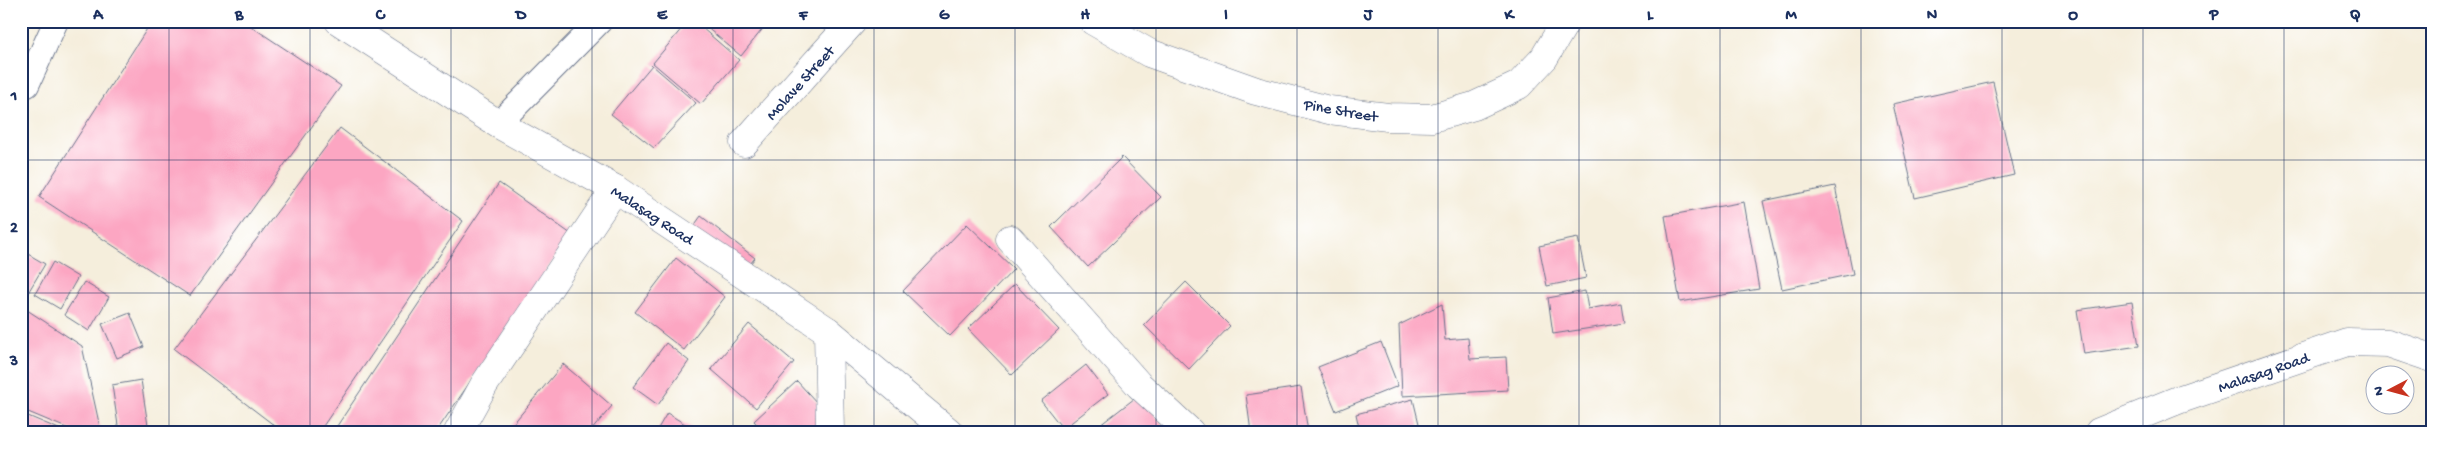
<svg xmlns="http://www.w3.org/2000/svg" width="2453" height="453" font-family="'Gochi Hand',sans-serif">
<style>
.building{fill:#fca6c2}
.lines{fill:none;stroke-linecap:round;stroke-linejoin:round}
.service-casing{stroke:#67728a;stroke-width:26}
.minor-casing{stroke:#67728a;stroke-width:29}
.tertiary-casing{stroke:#67728a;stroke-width:29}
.service{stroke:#fff;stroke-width:24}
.minor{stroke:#fff;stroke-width:28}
.tertiary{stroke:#fff;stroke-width:28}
.grid{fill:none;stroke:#1b2f5e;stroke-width:1;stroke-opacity:0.55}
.labels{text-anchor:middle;stroke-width:4.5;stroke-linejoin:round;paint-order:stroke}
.street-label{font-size:16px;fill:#1b2f5e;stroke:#fff}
.neatline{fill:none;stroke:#1b2f5e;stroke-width:2}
.grid-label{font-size:16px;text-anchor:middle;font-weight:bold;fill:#1b2f5e}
</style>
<rect width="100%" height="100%" fill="#fff"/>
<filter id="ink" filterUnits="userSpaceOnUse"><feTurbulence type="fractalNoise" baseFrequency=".02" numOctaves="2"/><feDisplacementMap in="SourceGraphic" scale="10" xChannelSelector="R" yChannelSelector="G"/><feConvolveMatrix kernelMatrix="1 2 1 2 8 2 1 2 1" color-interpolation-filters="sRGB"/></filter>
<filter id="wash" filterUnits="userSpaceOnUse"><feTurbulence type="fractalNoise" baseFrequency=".0096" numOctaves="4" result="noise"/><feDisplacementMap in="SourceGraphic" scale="20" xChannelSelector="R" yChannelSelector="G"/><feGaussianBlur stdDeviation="1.12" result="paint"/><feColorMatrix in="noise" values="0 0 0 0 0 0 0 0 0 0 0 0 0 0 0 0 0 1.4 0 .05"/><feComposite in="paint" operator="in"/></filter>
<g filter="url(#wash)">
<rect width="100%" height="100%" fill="#f5eedc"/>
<g id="blocks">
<!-- building -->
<path class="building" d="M152 21H243L341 86 190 296 39 197Z
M688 21H694L739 60 701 104 653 63Z
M699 21H769L741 56Z
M652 65 696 103 654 148 611 114Z
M1993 82 2014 175 1915 198 1893 104Z
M340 128 463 221 319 432H283L174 349Z
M1122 157 1161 197 1088 267 1051 227Z
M499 183 571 234 436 432H333Z
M1835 186 1853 274 1782 289 1763 201Z
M1744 202 1759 289 1680 302 1665 216Z
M701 216 755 258 744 271 691 230Z
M967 224 1014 269 950 336 903 291Z
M1578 238 1586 278 1547 286 1539 246Z
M21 250 45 264 26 296 21 293Z
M676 258 725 297 684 350 635 312Z
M53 262 78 277 60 309 35 294Z
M84 282 109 297 89 331 64 315Z
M1186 282 1230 326 1189 369 1144 325Z
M1015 284 1059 330 1012 375 968 329Z
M1585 291 1588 309 1621 303 1624 323 1553 334 1548 298Z
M2132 302 2139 346 2084 354 2077 310Z
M1442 304 1445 340 1468 338 1470 359 1506 357 1508 390 1402 396 1399 325Z
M21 306 82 346 101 432H76L21 409Z
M130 313 144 347 117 358 102 324Z
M749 324 794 362 756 408 711 369Z
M1381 342 1398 386 1336 411 1318 367Z
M666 343 689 361 658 405 633 387Z
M563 364 612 406 590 432H520L512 425Z
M1086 365 1108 394 1063 429 1041 401Z
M141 380 149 432H119L112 385Z
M797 381 829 416 812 432H764L754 421Z
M1301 387 1308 432H1251L1246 395Z
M1139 395 1166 429 1163 432H1091Z
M1413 399 1421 432H1360L1356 414Z
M21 413 66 432H21Z
M667 413 698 432H656Z"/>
</g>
</g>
<g filter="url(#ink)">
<use href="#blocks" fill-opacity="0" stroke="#67728a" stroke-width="1"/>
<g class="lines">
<!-- service casing -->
<g class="service-casing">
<path id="service" d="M27 85 56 21
M498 124 600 21"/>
</g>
<!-- minor casing -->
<g class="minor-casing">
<path id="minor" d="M1093 21 1149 53 1256 91 1329 110 1388 117 1432 118 1474 106 1519 85 1544 58 1566 21
M744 143 853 21
M1010 239 1139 385 1190 432
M828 331 830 432
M458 432 484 385 615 189"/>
</g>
<!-- tertiary casing -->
<g class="tertiary-casing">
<path id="tertiary" d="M339 21 498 124 615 189 828 331 949 432
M2099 432 2178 400 2347 342 2388 343 2432 358"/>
</g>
<!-- service -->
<use href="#service" class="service"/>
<!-- minor -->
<use href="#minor" class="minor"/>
<!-- tertiary -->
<use href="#tertiary" class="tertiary"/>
</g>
</g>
<!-- grid -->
<path class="grid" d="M169 21V432M310 21V432M451 21V432M592 21V432M733 21V432M874 21V432M1015 21V432M1156 21V432M1297 21V432M1438 21V432M1579 21V432M1720 21V432M1861 21V432M2002 21V432M2143 21V432M2284 21V432M21 160H2432M21 293H2432"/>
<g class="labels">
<!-- street labels -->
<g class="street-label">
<text transform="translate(799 82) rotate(-48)" y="6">Molave Street</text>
<text transform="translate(1341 109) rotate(10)" y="6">Pine Street</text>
<text transform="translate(653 214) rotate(33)" y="6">Malasag Road</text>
<text transform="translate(2263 371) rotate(-19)" y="6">Malasag Road</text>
</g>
</g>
<!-- margin -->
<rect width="2453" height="453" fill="none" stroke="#fff" stroke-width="55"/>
<!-- north arrow -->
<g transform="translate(2390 390) rotate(264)"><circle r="24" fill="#ffffff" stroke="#a4acbf"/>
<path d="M0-4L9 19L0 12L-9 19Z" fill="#c8321e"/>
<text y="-8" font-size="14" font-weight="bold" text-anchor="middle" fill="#1b2f5e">N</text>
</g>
<rect x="28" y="28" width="2398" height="398" class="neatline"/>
<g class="grid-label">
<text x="98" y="19">A</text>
<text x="239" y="19">B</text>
<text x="380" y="19">C</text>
<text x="521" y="19">D</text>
<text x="662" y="19">E</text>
<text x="803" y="19">F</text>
<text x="944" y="19">G</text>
<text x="1085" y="19">H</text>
<text x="1226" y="19">I</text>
<text x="1368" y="19">J</text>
<text x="1509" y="19">K</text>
<text x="1650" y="19">L</text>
<text x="1791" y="19">M</text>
<text x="1932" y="19">N</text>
<text x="2073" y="19">O</text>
<text x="2214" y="19">P</text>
<text x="2355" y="19">Q</text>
<text x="14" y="100">1</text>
<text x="14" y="232">2</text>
<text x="14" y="365">3</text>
</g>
</svg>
